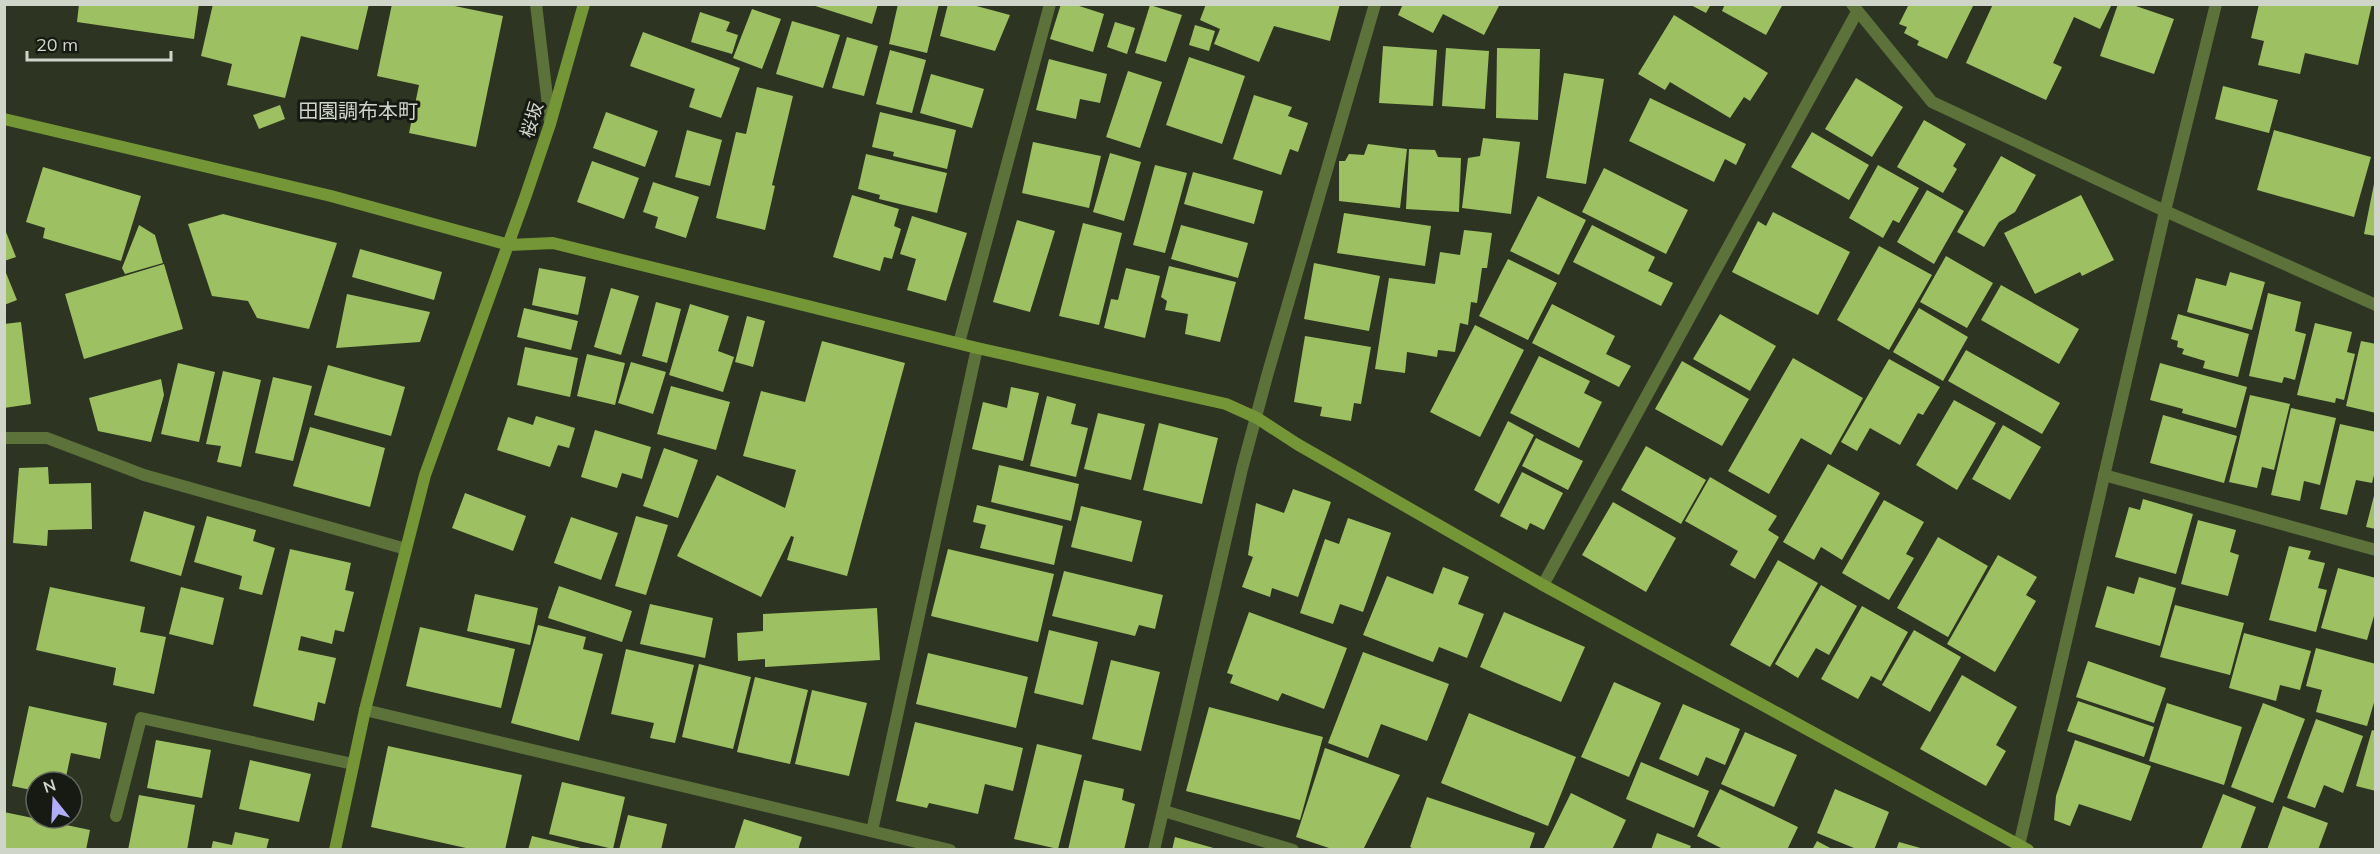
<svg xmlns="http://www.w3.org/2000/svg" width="2380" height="854" font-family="Mulish,'Noto Sans JP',sans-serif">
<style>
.building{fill:#9dc162}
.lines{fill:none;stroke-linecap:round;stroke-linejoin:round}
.lane{stroke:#5c723a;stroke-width:12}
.street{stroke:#5c723a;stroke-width:12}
.secondary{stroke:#749637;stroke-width:12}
.labels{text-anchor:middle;stroke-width:6;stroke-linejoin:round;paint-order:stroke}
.street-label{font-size:18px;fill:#d0d5ca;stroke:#171a12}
.neighbourhood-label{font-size:20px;fill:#d0d5ca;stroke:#171a12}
</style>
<rect width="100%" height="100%" fill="#2d3422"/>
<!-- building -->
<path class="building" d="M79 4H199L194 39 77 22Z
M213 4H369L358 50 301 36 285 98 227 85 232 64 201 56Z
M392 4H445L503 16 476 147 409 133 419 85 377 76Z
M809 4H878L872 24Z
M898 4H939L927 53 889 44Z
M948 4H969L1010 15 995 51 940 36Z
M1061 4H1073L1104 14 1093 52 1050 39Z
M1206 4H1340L1330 41 1274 26 1259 62 1214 44 1220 29 1200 20Z
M1403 4H1500L1484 35 1443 14 1433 33 1398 15Z
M1689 4H1711L1706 13Z
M1725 4H1783L1766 35 1722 11Z
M1909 4H1974L1947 59 1917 45 1919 41 1904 33 1907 27 1899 24Z
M1993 4H2109L2111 6 2100 29 2074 17 2053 63 2062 67 2046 100 1966 63Z
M2118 4H2130L2174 19 2154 74 2100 56Z
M2259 4H2372L2358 65 2305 53 2300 74 2258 65 2264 41 2251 38Z
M1150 5 1182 15 1166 62 1135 53Z
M752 9 781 19 762 69 733 58Z
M700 12 730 22 726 31 738 35 732 54 691 42Z
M1674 15 1768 73 1750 101 1744 97 1730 118 1670 82 1665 90 1638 74Z
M792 21 840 35 823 88 776 74Z
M1115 22 1135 28 1127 54 1107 47Z
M1195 25 1215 31 1209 51 1189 45Z
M643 32 740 68 721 118 689 107 695 89 630 66Z
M847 37 878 46 864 96 832 88Z
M1383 46 1437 50 1433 106 1379 103Z
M1446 48 1489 51 1485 109 1442 106Z
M1497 48 1540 49 1538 120 1496 118Z
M890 50 926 60 912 113 876 104Z
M1189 57 1245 76 1222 144 1166 125Z
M1049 59 1107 74 1100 103 1080 99 1076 119 1036 110Z
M1128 71 1162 82 1140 148 1106 137Z
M1564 73 1604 79 1586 184 1546 178Z
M931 74 984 89 972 128 920 113Z
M1856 78 1903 107 1872 157 1825 129Z
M2223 86 2278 100 2269 133 2215 119Z
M757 87 793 96 772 185 775 186 765 230 716 218 736 132 746 134Z
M1254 95 1292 107 1288 116 1308 123 1298 152 1290 149 1281 175 1233 159Z
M1650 98 1746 144 1736 165 1725 159 1714 182 1629 141Z
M280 105 285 119 259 129 253 115Z
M606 112 658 131 645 167 593 148Z
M880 112 956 130 947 169 893 156 894 152 872 147Z
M1924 120 1966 144 1953 166 1957 169 1943 193 1897 167Z
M687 130 722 140 710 186 675 177Z
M2274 130 2371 157 2354 217 2257 190Z
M1812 132 1869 165 1849 200 1791 167Z
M1483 138 1520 142 1511 214 1462 208 1468 158 1480 156Z
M1033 142 1101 156 1089 208 1022 193Z
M1368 144 1407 149 1400 208 1339 201V161H1345L1349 154 1364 155Z
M1409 149 1435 150 1438 157 1461 158 1459 212 1406 209Z
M1110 153 1141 162 1124 221 1093 212Z
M866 154 947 173 937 213 879 199 880 195 858 189Z
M2001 156 2036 175 2015 212 1999 222 1984 247 1957 232Z
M592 161 639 178 624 219 577 202Z
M1155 165 1187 173 1165 253 1133 245Z
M1878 165 1919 188 1899 223 1893 220 1883 238 1849 218Z
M43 167 141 196 121 261 43 238 45 228 26 222Z
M1604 168 1688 210 1666 254 1582 212Z
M1193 172 1263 191 1254 224 1184 204Z
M653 182 699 197 686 238 655 228 658 217 643 212Z
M2374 184H2376V236L2364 234Z
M1927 190 1964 211 1934 264 1897 242Z
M852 195 899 209 894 226 901 229 892 259 884 257 880 271 833 257Z
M2081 195 2114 260 2082 276 2080 272 2035 294 2004 233Z
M1538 196 1586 220 1559 275 1510 251Z
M1773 212 1850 252 1818 315 1732 272 1758 221 1766 226Z
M1344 213 1431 226 1425 266 1337 253Z
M223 214 337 243 309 329 257 318 248 301 212 296 188 224Z
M912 216 967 233 946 301 907 290 916 259 900 254Z
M1017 220 1055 231 1030 312 993 302Z
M1083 223 1122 233 1099 325 1059 316Z
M139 225 155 235 163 263 125 274 122 268Z
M1181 225 1248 243 1238 278 1171 259Z
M1592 225 1655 257 1648 271 1673 283 1661 306 1573 262Z
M4 227 16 257 4 261Z
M1464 230 1492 233 1487 268H1482L1477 303 1471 302 1468 325 1460 323 1455 352 1438 350 1437 357 1407 352 1405 373 1375 369 1389 278 1435 284 1440 252 1460 255Z
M1879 246 1932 275 1889 350 1837 320Z
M360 249 442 272 434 300 352 277Z
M1946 256 1993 283 1967 328 1920 302Z
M1508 259 1557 283 1528 340 1479 316Z
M1314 263 1380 276 1369 331 1304 319Z
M164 264 183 329 84 359 65 294Z
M1169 266 1236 282 1220 342 1185 334 1188 314 1165 310 1167 301 1161 297Z
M4 268 17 300 4 305Z
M539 268 586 277 578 315 532 305Z
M1126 268 1160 276 1145 338 1104 328 1111 299 1118 300Z
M2230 272 2265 282 2252 330 2187 312 2196 278 2226 286Z
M2001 285 2079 329 2059 364 1981 320Z
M611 288 639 296 621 355 594 347Z
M2268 293 2301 302 2295 331 2306 334 2295 380 2284 377 2282 383 2249 376Z
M347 294 430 312 420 342 336 348Z
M656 302 681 309 667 363 642 356Z
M690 304 729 316 718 351 734 357 723 392 669 375Z
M1552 304 1615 336 1606 354 1631 366 1619 387 1532 343Z
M524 308 578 321 571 350 517 337Z
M1919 308 1968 337 1943 381 1893 352Z
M1720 314 1776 346 1750 391 1693 359Z
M2178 314 2249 334 2238 377 2203 368 2205 361 2182 354 2184 349 2177 347 2178 341 2171 339Z
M747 316 765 321 753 367 735 362Z
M21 322 31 404 4 408V324Z
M2315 323 2352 332 2347 352 2355 354 2344 400 2336 398 2335 403 2297 395Z
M1475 325 1524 350 1480 437 1430 412Z
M1305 336 1371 347 1361 404 1354 403 1351 421 1320 416 1322 407 1294 402Z
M822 341 905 363 847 576 787 560 794 537 791 536 761 597 677 556 717 475 785 508 796 470 743 456 761 391 805 402Z
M2361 341 2376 344V413L2346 406Z
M525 347 578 358 570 397 517 385Z
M1966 350 2060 403 2042 434 1948 381Z
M587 354 625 363 615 405 577 396Z
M1539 356 1590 381 1584 393 1602 402 1579 448 1510 413Z
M1793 358 1863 398 1831 455 1801 438 1769 494 1728 471Z
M1889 359 1940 387 1923 415 1918 413 1900 445 1870 428 1857 451 1841 442Z
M1682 361 1749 399 1722 446 1655 409Z
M631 362 666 372 653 414 618 403Z
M178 363 215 372 199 442 161 434Z
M2160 363 2247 387 2236 428 2182 413 2183 409 2150 400Z
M328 365 405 387 391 436 314 415Z
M223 371 261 380 241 467 217 462 221 446 206 444Z
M273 377 312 386 293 461 255 453Z
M161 379 164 395 151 442 98 431 89 398Z
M671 386 730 402 716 450 657 434Z
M1011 387 1039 393 1023 461 972 449 983 402 1007 408Z
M2250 395 2290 404 2274 470 2262 467 2257 488 2229 482Z
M1047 396 1076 404 1071 424 1088 428 1076 477 1030 466Z
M1954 400 1996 423 1957 490 1916 465Z
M2291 408 2336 418 2320 485 2304 481 2300 501 2271 495Z
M1098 413 1145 424 1131 480 1084 469Z
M2163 415 2237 436 2224 483 2150 463Z
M536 416 575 428 569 448 558 445 550 467 497 450 508 417 533 425Z
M1508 421 1534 435 1499 504 1474 490Z
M1159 423 1218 438 1202 504 1143 490Z
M2340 424 2376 432V467L2372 483 2356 480 2347 515 2320 509Z
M2003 425 2041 447 2010 500 1972 479Z
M310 427 385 448 370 507 293 486Z
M595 430 651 447 642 479 622 473 617 488 581 477Z
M1536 438 1583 461 1568 490 1522 466Z
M1646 446 1706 480 1681 524 1621 490Z
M664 448 698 460 678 518 643 506Z
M1828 464 1880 493 1842 560 1821 547 1814 560 1783 542Z
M999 465 1079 484 1071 521 991 502Z
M48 467 49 484 91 483 92 529 48 530 47 546 13 543 19 468Z
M1522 472 1563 493 1544 530 1530 523 1527 530 1500 516Z
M1710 477 1777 516 1768 530 1779 537 1755 579 1730 565 1738 551 1685 521Z
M2376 488V529L2366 527Z
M1293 489 1331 502 1298 597 1272 588 1270 597 1242 587 1253 557 1248 555 1256 503 1284 513Z
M465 493 526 516 513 551 452 528Z
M2143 499 2193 514 2176 574 2115 557 2129 507 2140 510Z
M1884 500 1924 522 1906 554 1914 558 1889 600 1842 573Z
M1613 502 1676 538 1646 592 1582 555Z
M977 505 1063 526 1054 565 980 548 986 525 973 522Z
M1081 506 1142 521 1132 562 1071 547Z
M144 511 195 526 181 576 130 561Z
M207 516 256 530 253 541 275 548 262 595 239 589 242 576 194 562Z
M636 516 668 525 646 595 615 586Z
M571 517 618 533 601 580 554 563Z
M1348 518 1391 533 1363 612 1340 604 1333 624 1300 613 1325 539 1339 544Z
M2198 520 2236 530 2230 552 2239 555 2228 596 2181 584Z
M1938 537 1988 566 1948 637 1897 608Z
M2289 546 2311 551 2308 559 2325 563 2318 588 2327 590 2316 632 2269 620Z
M290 549 351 563 345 590 354 592 344 632 335 630 332 644 301 636 298 650 336 658 325 704 318 702 314 721 253 706Z
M948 549 1054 574 1038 642 931 616Z
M1998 555 2037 577 2026 595 2036 601 1995 672 1947 644Z
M1778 560 1818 583 1770 667 1730 645Z
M1443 567 1469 577 1458 604 1484 614 1467 658 1439 647 1433 662 1363 635 1387 576 1433 594Z
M2338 568 2376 578V609L2367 640 2321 628Z
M1064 571 1163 595 1155 629 1139 625 1135 636 1052 616Z
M2139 577 2176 588 2160 646 2095 627 2107 586 2134 594Z
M1821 585 1857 606 1829 655 1816 648 1798 678 1775 664Z
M559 586 632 611 622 642 548 618Z
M50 587 145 607 140 632 166 637 154 694 113 685 116 668 36 650Z
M181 587 224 598 213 645 169 634Z
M475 594 538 608 530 645 467 631Z
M650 604 713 618 705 658 640 644Z
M2175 605 2244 623 2230 675 2160 657Z
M1862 606 1908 632 1881 681 1871 676 1858 699 1821 679Z
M877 608 880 660 765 667V659L738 661 737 633 763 631V614Z
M1249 612 1347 648 1324 709 1282 693 1278 701 1230 683 1233 675 1227 673Z
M1504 612 1585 647 1561 702 1480 667Z
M538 625 586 637 583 649 603 654 579 741 511 723Z
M420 627 515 649 501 708 406 686Z
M1049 630 1098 642 1083 705 1034 693Z
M1914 630 1961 657 1930 712 1882 685Z
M2244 633 2311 651 2300 690 2280 685 2276 701 2229 688Z
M2316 648 2376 664V696L2367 726 2316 712 2322 690 2306 686Z
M626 649 694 665 675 743 650 738 654 723 611 714Z
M1363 652 1449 684 1427 741 1381 724 1368 758 1328 743Z
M928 653 1028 677 1016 728 916 704Z
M1111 660 1160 672 1141 751 1092 739Z
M2088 661 2166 688 2154 723 2076 697Z
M699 664 751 677 733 749 682 737Z
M1962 675 2017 707 1996 745 2006 751 1986 786 1920 749Z
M755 677 808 690 790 764 737 752Z
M1614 682 1661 703 1629 777 1581 757Z
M812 690 867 703 849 776 795 764Z
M2078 701 2154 727 2144 757 2067 731Z
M2167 703 2242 727 2224 785 2149 761Z
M2263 703 2305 719 2273 803 2231 787Z
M1683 704 1740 729 1725 765 1706 757 1698 776 1659 759Z
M29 706 107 723 100 759 71 753 65 782H36V791L12 786Z
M1209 707 1323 737 1300 820 1186 791Z
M1469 713 1576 757 1548 826 1441 783Z
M2316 719 2363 736 2343 793 2324 785 2315 808 2287 798Z
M915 722 1023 748 1013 791 985 784 978 814 929 803 927 808 896 801Z
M2372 730 2376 731V791L2356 786Z
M1745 732 1797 755 1774 807 1721 784Z
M156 740 211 750 202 798 147 788Z
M2075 740 2151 766 2131 821 2079 804 2070 826 2054 820 2056 796Z
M1037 744 1082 755 1058 849 1014 839Z
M388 746 522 775 505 850H475L371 827Z
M1325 748 1400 775 1363 850H1335L1296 837Z
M250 760 311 774 299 822 239 809Z
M1641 762 1709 791 1694 828 1626 799Z
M1084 780 1124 789 1122 800 1135 804 1124 850H1068Z
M562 782 625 797 613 849 549 834Z
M1720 789 1798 827 1787 850H1725L1697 836Z
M1835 789 1889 812 1874 850H1859L1817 833Z
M1571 793 1626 820 1612 850H1543Z
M2223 794 2256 807 2240 850H2201Z
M139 795 195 805 187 850H128Z
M1427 797 1535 833 1529 850H1416L1410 847Z
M2283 806 2328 823 2318 850H2267Z
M4 812 90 830 86 850H5Z
M628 815 667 824 661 850H619Z
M744 819 802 837 798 850H734Z
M235 832 269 839 266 850H211L213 841 232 845Z
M1657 833 1691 846 1689 850H1651Z
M532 836 585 849 584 850H528Z
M1175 837 1217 849V850H1172Z
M1817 841 1834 850H1812Z
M1899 842 1924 849V850H1896Z"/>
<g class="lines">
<!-- lane -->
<path class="lane" d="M959 343 1050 4
M2104 475 2376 550
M116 816 141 718 353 764
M872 831 977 348"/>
<!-- street -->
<path class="street" d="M536 4 550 122
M1852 4 1932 102 2165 211 2376 305
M4 438H47L144 475 406 549
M1543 585 1857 12
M365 710 950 850
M1164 811 1293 850
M1154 850 1242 469 1267 376 1375 4
M2018 850 2165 211 2216 4"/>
<!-- secondary -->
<path class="secondary" d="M4 119 331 196 509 245 553 243 977 348 1226 404 1257 418 1297 444 1543 585 2028 850
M335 850 365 710 425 475 526 195 550 124 584 4"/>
</g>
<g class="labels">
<!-- street labels -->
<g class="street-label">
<text transform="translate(532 120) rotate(-73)" y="6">桜坂</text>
</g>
<!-- neighbourhood labels -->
<g class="neighbourhood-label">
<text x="358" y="118">田園調布本町</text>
</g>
</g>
<!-- border -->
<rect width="2380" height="854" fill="none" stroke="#d0d5ca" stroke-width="12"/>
<!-- north arrow -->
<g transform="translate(54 800) rotate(342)"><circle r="28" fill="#171a12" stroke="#61655c" stroke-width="1.5"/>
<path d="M0-4.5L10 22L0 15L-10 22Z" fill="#b2adf9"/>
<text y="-9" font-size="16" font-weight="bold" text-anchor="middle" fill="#d0d5ca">N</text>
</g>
<!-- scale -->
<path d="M27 51v9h144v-9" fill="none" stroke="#d0d5ca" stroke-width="3"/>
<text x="36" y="51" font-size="18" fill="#d0d5ca" stroke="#171a12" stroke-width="4.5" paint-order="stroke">20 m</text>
</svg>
